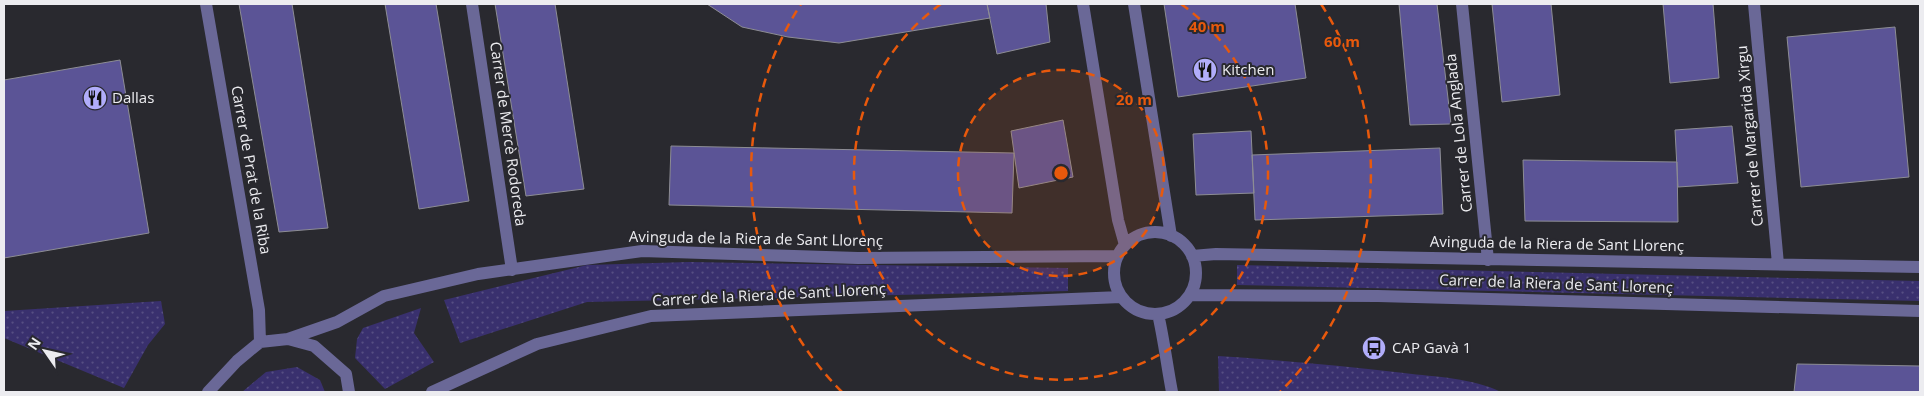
<svg xmlns="http://www.w3.org/2000/svg" width="1924" height="396" font-family="'Open Sans',sans-serif">
<style>
.grass{fill:url(#grass-dots)}
.building{fill:#5b5496;stroke:#8d8d94}
.lines{fill:none;stroke-linecap:round;stroke-linejoin:round}
.minor{stroke:#6a6897;stroke-width:12}
.ring{fill:none;stroke:#e8590c;stroke-width:2.5;stroke-dasharray:9 6}
.labels{text-anchor:middle;stroke-width:4;stroke-linejoin:round;paint-order:stroke}
.poi-label{font-size:15px;fill:#ececf0;stroke:#29292f;text-anchor:start}
.street-label{font-size:15px;fill:#ececf0;stroke:#29292f}
.centre{fill:#e8590c;stroke:#29292f;stroke-width:2.5}
.ring-label{font-size:15px;text-anchor:middle;font-weight:bold;fill:#e8590c;stroke:#29292f;stroke-width:4;stroke-linejoin:round;paint-order:stroke}
</style>
<defs>
<pattern id="grass-dots" width="8" height="8" patternUnits="userSpaceOnUse" patternTransform="scale(1.25)"><rect width="8" height="8" fill="#39306e"/><path d="M2 2h.1M6 6h.1" fill="none" stroke="#564e83" stroke-width="1.8" stroke-linecap="round"/></pattern>
</defs>
<rect width="100%" height="100%" fill="#29292f"/>
<!-- grass -->
<path class="grass" d="M689 262 1068 268V291L587 302 460 343 444 300 587 265Z
M1237 265 1920 281V301L1237 285Z
M161 301 165 324 148 345 124 388 4 338V311Z
M421 308 414 333 434 362 385 389 355 358 357 339 363 328Z
M1218 356C1281 360 1342 366 1404 373 1436 377 1473 378 1501 392H1219Z
M297 367 320 380 325 392H242L266 372Z"/>
<!-- building -->
<path class="building" d="M239 4H292L328 228 279 232Z
M385 4H436L469 201 419 209Z
M495 4H555L584 189 526 196Z
M707 4H987L990 18 839 43 788 37 742 27Z
M987 4H1046L1050 42 997 54Z
M1164 4H1295L1306 78 1178 97Z
M1399 4H1437L1451 124 1410 125Z
M1492 4H1551L1560 95 1502 102Z
M1663 4H1713L1719 78 1670 83Z
M1895 27 1909 177 1801 187 1787 37Z
M120 60 149 233 4 258V80Z
M1063 120 1073 177 1019 188 1011 131Z
M1732 126 1738 183 1678 187 1675 130Z
M1251 131 1254 193 1196 195 1193 134Z
M671 146 1014 153 1012 213 669 205Z
M1440 148 1443 214 1255 220 1252 155Z
M1523 160 1677 162 1678 222 1525 221Z
M1797 364 1920 366V392H1794Z"/>
<g class="lines">
<!-- minor -->
<path class="minor" d="M206 4 259 310 260 342
M472 4 512 270
M1083 4 1118 220 1125 245
M1134 4 1171 236
M1462 4 1488 260
M1754 4 1778 264
M1114 273a41 41 0 1 1 82 0a41 41 0 1 1-82 0Z
M1192 256 1216 254 1920 267
M1190 295 1378 296 1920 311
M1158 314C1164 340 1167 366 1172 392
M288 339 337 322 384 296 478 274 642 251 858 258 1118 256
M260 342 288 339 314 346 346 374 349 392
M208 392 237 361 260 342
M432 392 537 344 651 316 1121 297"/>
</g>
<!-- distance rings -->
<circle cx="1061" cy="173" r="103" fill="#e8590c" fill-opacity=".12"/>
<g class="ring">
<circle cx="1061" cy="173" r="103"/>
<path d="M1181 4A207 207 0 1 1 941 4"/>
<path d="M842 392A310 310 0 0 1 801 4M1321 4A310 310 0 0 1 1280 392"/>
</g>
<!-- icons -->
<defs>
<g id="restaurant-disc" transform="scale(1.25)"><circle r="9.5" fill="#b1adfa" stroke="#29292f"/><path d="M-5-6h1v4h1v-4h1v4h1v-4h1v5L-1.5 .5V6h-2V.5L-5-1ZM5-6V6H3V1.5H1.5Q1.5-4 5-6Z" fill="#111"/></g>
<g id="bus-disc" transform="scale(1.25)"><circle r="9.5" fill="#b1adfa" stroke="#29292f"/><path d="M-5-6H5V4H4V6H2V4H-2V6H-4V4H-5ZM-3.5-4V0h7V-4ZM-3.5 1.2v1.5H-2V1.2ZM2 1.2v1.5H3.5V1.2Z" fill="#111"/></g>
</defs>
<g fill-rule="evenodd">
<use href="#restaurant-disc" x="1205" y="70"/>
<use href="#restaurant-disc" x="95" y="98"/>
<use href="#bus-disc" x="1374" y="348"/>
</g>
<g class="labels">
<!-- poi labels -->
<g class="poi-label">
<text x="1222" y="75">Kitchen</text>
<text x="112" y="103">Dallas</text>
<text x="1392" y="353">CAP Gavà 1</text>
</g>
<!-- street labels -->
<g class="street-label">
<text transform="translate(1459 133) rotate(-96)" y="5">Carrer de Lola Anglada</text>
<text transform="translate(508 134) rotate(82)" y="5">Carrer de Mercè Rodoreda</text>
<text transform="translate(1750 136) rotate(-95)" y="5">Carrer de Margarida Xirgu</text>
<text transform="translate(251 170) rotate(80)" y="5">Carrer de Prat de la Riba</text>
<text transform="translate(756 239) rotate(1)" y="5">Avinguda de la Riera de Sant Llorenç</text>
<text transform="translate(1557 244) rotate(1)" y="5">Avinguda de la Riera de Sant Llorenç</text>
<text transform="translate(1556 284) rotate(2)" y="5">Carrer de la Riera de Sant Llorenç</text>
<text transform="translate(769 295) rotate(-3)" y="5">Carrer de la Riera de Sant Llorenç</text>
</g>
</g>
<circle cx="1061" cy="173" r="8" class="centre"/>
<g class="ring-label">
<text x="1207" y="32">40 m</text>
<text x="1342" y="47">60 m</text>
<text x="1134" y="105">20 m</text>
</g>
<!-- border -->
<rect width="1924" height="396" fill="none" stroke="#ececf0" stroke-width="10"/>
<!-- north arrow -->
<g transform="translate(45 351) rotate(304)" stroke="#29292f" stroke-width="4" paint-order="stroke">
<path d="M0-4L9 19L0 12L-9 19Z" fill="#ececf0"/>
<text y="-8" font-size="14" font-weight="bold" text-anchor="middle" fill="#ececf0">N</text>
</g>
</svg>
